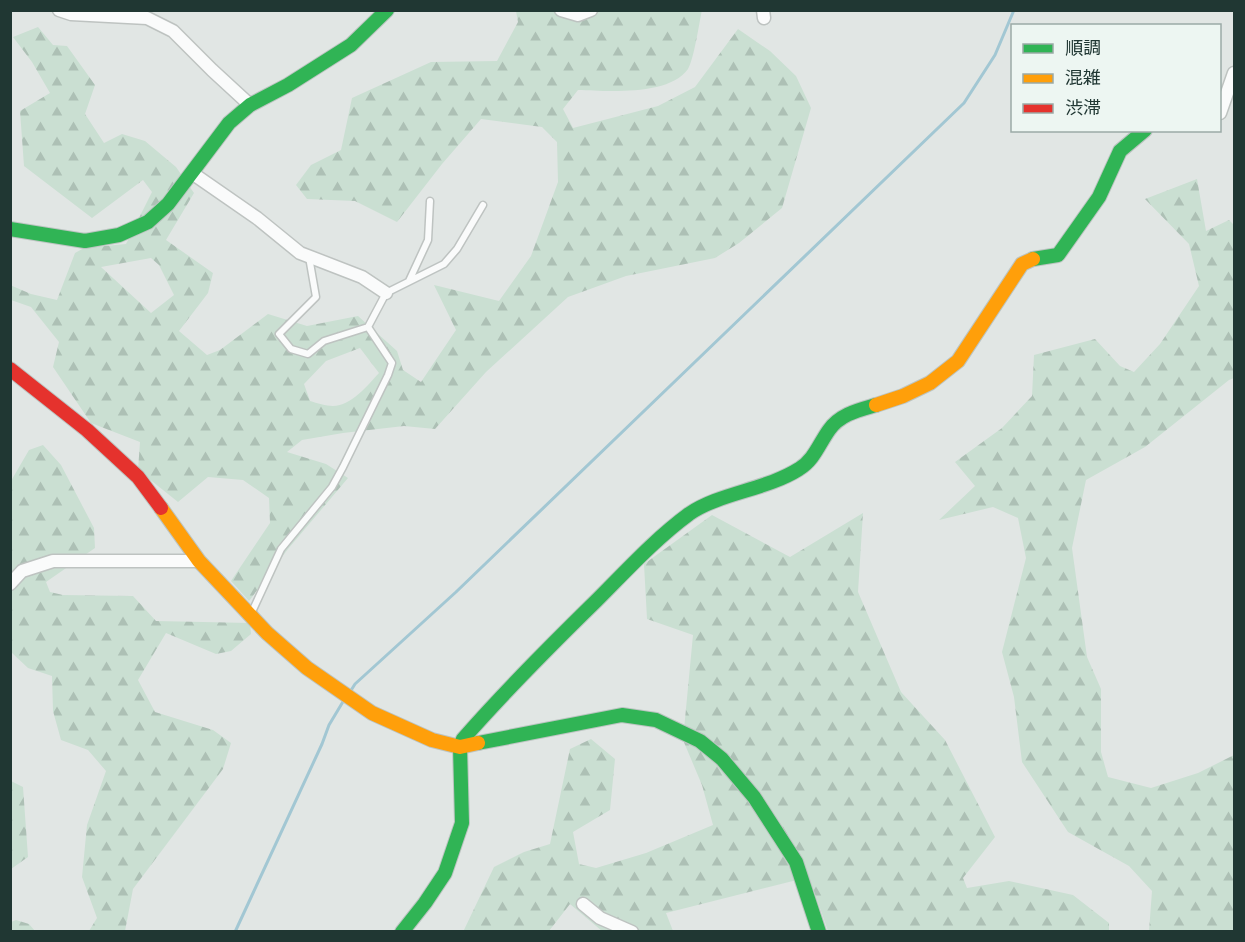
<svg xmlns="http://www.w3.org/2000/svg" width="1245" height="942" font-family="'Fira Sans','Noto Sans JP',sans-serif">
<style>
.forest{fill:url(#forest-firs);fill-rule:evenodd}
.lines{fill:none;stroke-linecap:round;stroke-linejoin:round}
.stream{stroke:#a2c7d3;stroke-width:3}
.lane-casing{stroke:#bec3c1;stroke-width:9}
.street-casing{stroke:#bec3c1;stroke-width:15}
.fast-casing{stroke:#bcc4c1;stroke-width:16}
.slow-casing{stroke:#bcc4c1;stroke-width:16}
.jam-casing{stroke:#bcc4c1;stroke-width:16}
.lane{stroke:#fafbfb;stroke-width:6}
.street{stroke:#fafbfb;stroke-width:12}
.fast{stroke:#30b455;stroke-width:14}
.slow{stroke:#ff9f0a;stroke-width:14}
.jam{stroke:#e5322d;stroke-width:14}
</style>
<defs>
<pattern id="forest-firs" width="22" height="20" patternUnits="userSpaceOnUse" patternTransform="scale(1.5)"><rect width="22" height="20" fill="#cadfd2"/><path d="M5 1l3.5 6h-7zM16 11l3.5 6h-7z" fill="#adc0b5"/></pattern>
</defs>
<rect width="100%" height="100%" fill="#e1e6e4"/>
<!-- forest -->
<path class="forest" d="M702 10C699 24 694 59 688 69 669 96 608 91 578 90L563 109 573 128 658 106 695 87 738 29 770 51 796 76 811 108 782 208 739 243 715 258 626 276 568 297 486 372 435 429 404 426 343 433 302 440 287 452 326 464 348 478 288 549 249 601 231 581 270 523 269 498 243 480 208 477 178 502 138 470 140 442 91 423 53 367 59 342 31 307 11 300 10 285 31 294 57 300 75 253 84 248 126 244 152 192 143 180 92 218 24 166 20 111 50 93 32 62 13 37 38 27 53 45 67 46 95 85 85 114 104 143 122 134 145 141 176 167 194 193 166 240 213 273 208 293 179 331 207 355 220 350 268 314 307 326 358 316 397 351 403 370 421 382 456 330 434 285 499 301 531 256 558 182 557 142 542 127 481 119 442 164 397 222 355 201 307 199 296 185 311 165 341 150 352 98 431 62 497 61 518 22 516 11ZM151 258 159 265 174 295 151 313 101 267ZM360 348 379 373C368 385 351 406 333 406 326 406 317 403 310 401L304 384 326 361Z
M1197 179 1206 231 1229 220 1234 225V378L1229 380 1145 447 1086 480 1072 548 1087 657 1101 689V752L1108 777 1151 788 1198 773 1234 755V931H1149L1152 891 1129 866 1068 832 1022 762 1014 697 1002 652 1026 558 1018 518 993 507 939 520 975 486 955 462 1002 428 1032 396 1034 355 1095 339 1120 366 1134 372 1160 344 1199 286 1189 244 1145 199Z
M43 445 61 465 94 528 95 548 46 582 50 592 63 595 133 596 156 621 250 623 251 634 231 651 216 654 166 633 138 680 155 712 213 730 231 743 223 769 133 889 125 931H89L97 918 82 877 87 825 106 771 88 750 61 740 53 711 52 676 28 668 11 652V481L29 450Z
M863 513 858 592 901 692 945 740 995 837 963 878 967 888 1009 881 1073 895 1109 923V932L828 931 809 877 666 913 673 931H602L570 904 549 931 463 932 494 867 524 852 550 844 570 749 591 739 615 759 610 810 573 832 579 864 596 868 646 853 713 825 702 785 683 740 693 635 647 619 644 564 712 515 790 557Z
M11 781 23 787 28 857 11 869Z
M16 920 29 924 35 931H11V922Z"/>
<g class="lines">
<!-- stream -->
<path class="stream" d="M350 692 355 684 456 592 964 103 995 55 1014 10
M235 932 322 744 329 725 344 700"/>
<!-- lane casing -->
<g class="lane-casing">
<path id="lane" d="M309 257 316 297 279 334 291 349 308 354 324 341 368 327
M409 281 428 240 430 201
M251 614 281 549 332 487 343 467 388 375 392 363 368 327 386 293 444 264 457 249 483 205"/>
</g>
<!-- street casing -->
<g class="street-casing">
<path id="street" d="M59 10 71 14 147 18 173 31 212 70 250 105
M561 10 578 15 591 10
M763 10 764 18
M1220 113 1234 73
M192 173 257 218 300 253 362 277 386 293
M10 584 22 571 53 561H199
M583 904 600 918 632 932"/>
</g>
<!-- fast casing -->
<g class="fast-casing">
<path id="fast" d="M10 229 85 241 119 235 148 222 168 204 229 123 250 105 288 85 351 45 387 10
M1033 259 1058 255 1099 197 1120 151 1145 130
M478 743 622 715 656 720 700 741 722 759 754 797 796 862 819 932
M402 932 425 903 445 873 462 823 460 747 463 739C505 691 550 646 596 601 626 571 655 539 689 514 719 493 766 490 799 469 814 460 819 444 829 430 840 414 859 410 876 405"/>
</g>
<!-- slow casing -->
<g class="slow-casing">
<path id="slow" d="M876 405 903 396 930 383 958 361 1022 264 1033 259
M161 508 199 561 267 633 307 668 372 713 432 740 460 747 478 743"/>
</g>
<!-- jam casing -->
<g class="jam-casing">
<path id="jam" d="M10 369 87 430 138 477 161 508"/>
</g>
<!-- lane -->
<use href="#lane" class="lane"/>
<!-- street -->
<use href="#street" class="street"/>
<!-- fast -->
<use href="#fast" class="fast"/>
<!-- slow -->
<use href="#slow" class="slow"/>
<!-- jam -->
<use href="#jam" class="jam"/>
</g>
<!-- border -->
<rect width="1245" height="942" fill="none" stroke="#203733" stroke-width="24"/>
<!-- legend -->
<rect x="1011" y="24" width="210" height="108" fill="#edf6f2" stroke="#9baaa6" stroke-width="1.5"/>
<rect x="1023" y="44" width="30" height="9" fill="#30b455" stroke="#9baaa6" stroke-width="1.5"/>
<text x="1065" y="54" font-size="18" fill="#203733">順調</text>
<rect x="1023" y="74" width="30" height="9" fill="#ff9f0a" stroke="#9baaa6" stroke-width="1.5"/>
<text x="1065" y="84" font-size="18" fill="#203733">混雑</text>
<rect x="1023" y="104" width="30" height="9" fill="#e5322d" stroke="#9baaa6" stroke-width="1.5"/>
<text x="1065" y="114" font-size="18" fill="#203733">渋滞</text>
</svg>
